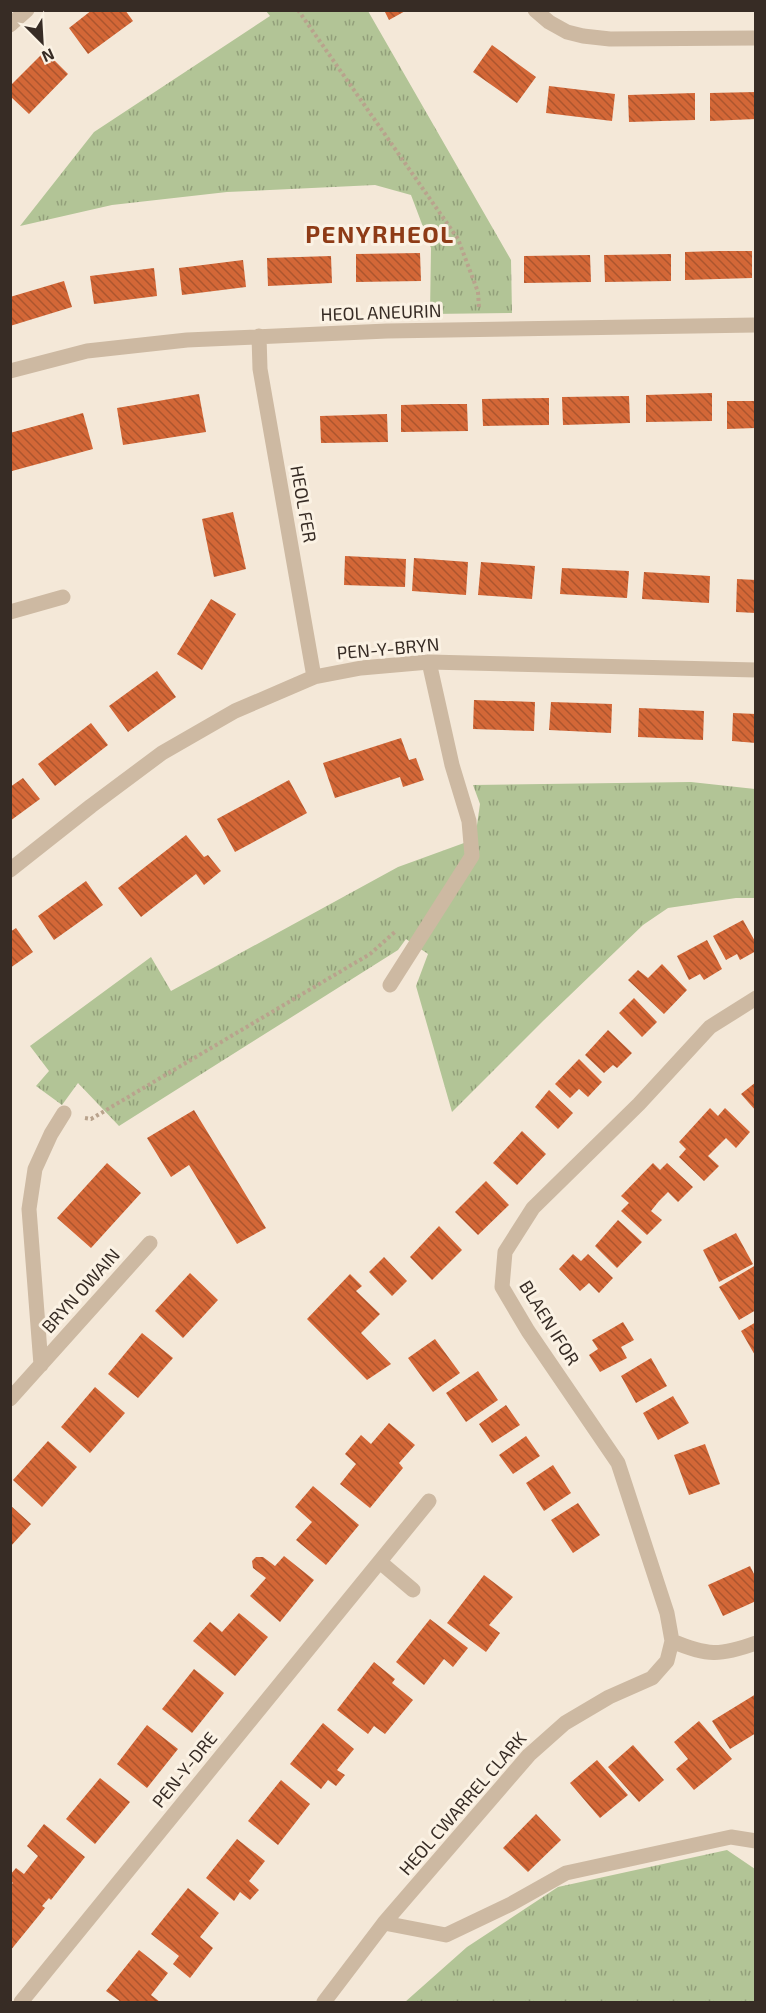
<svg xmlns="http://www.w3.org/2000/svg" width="766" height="2013" font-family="'Exo 2',sans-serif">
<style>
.grass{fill:url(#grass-tufts)}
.building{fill:url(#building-back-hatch)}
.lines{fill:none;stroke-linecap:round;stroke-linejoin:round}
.path{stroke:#b9a38d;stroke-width:4;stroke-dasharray:3 3;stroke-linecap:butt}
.service{stroke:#cdb9a2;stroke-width:15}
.minor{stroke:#cdb9a2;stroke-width:15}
.labels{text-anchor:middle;stroke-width:6;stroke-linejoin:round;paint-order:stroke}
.street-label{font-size:18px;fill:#372c25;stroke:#fbf2e4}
.district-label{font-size:24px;font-weight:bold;letter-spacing:1.5px;fill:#8e3b16;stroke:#fbf2e4}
</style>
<defs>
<pattern id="grass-tufts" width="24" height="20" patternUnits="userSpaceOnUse" patternTransform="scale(1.5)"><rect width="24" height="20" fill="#b2c496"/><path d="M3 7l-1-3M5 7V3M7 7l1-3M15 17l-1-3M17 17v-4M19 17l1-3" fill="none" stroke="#929f7a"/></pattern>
<pattern id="building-back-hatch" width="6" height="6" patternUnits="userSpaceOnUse" patternTransform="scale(1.5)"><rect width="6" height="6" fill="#d36737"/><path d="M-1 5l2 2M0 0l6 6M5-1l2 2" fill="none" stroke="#ac552e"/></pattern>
</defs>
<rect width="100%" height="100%" fill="#f4e8d8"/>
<!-- grass -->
<path class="grass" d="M266 11H368L511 260 512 313 430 314 431 248 411 195 375 185 227 192 112 205 20 226 94 132 270 16Z
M691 782 755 789V898H736L668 908 643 925 543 1021 452 1112 416 986 428 954 406 939 398 950 119 1126 78 1083 62 1105 36 1086 49 1071 30 1046 151 957 171 991 398 867 475 839 480 804 473 785Z
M727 1850 755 1869V2002H405L467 1947 558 1887Z"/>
<!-- building -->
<path class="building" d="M92 10H125L133 21 88 54 69 28Z
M384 10H407L389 20Z
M492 45 536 77 517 103 473 72Z
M45 51 68 74 29 114 10 96V86Z
M549 86 615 94 612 121 546 113Z
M756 92V119L710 121V93Z
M695 93V120L629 122 628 95Z
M718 251H752V278L685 280V252Z
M420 253 421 281 356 282V254Z
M671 254V281L605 282 604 255Z
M590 255 591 282 524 283V256Z
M331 256 332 283 268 286 267 258Z
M243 260 246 287 182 295 179 268Z
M154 268 157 296 94 304 90 276Z
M64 281 72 307 10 326V297Z
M712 393V421L646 422V395Z
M199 394 206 432 123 445 117 408Z
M629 396 630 423 563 425 562 397Z
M549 398V425L483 426 482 399Z
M727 401H756V428L727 429Z
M434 404H467L468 431 401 432V405Z
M83 413 93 449 12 471 10 433Z
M387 414 388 442 321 443 320 416Z
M233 512 246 569 214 577 202 519Z
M345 556 406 559 405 587 344 585Z
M414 558 468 562 466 595 412 591Z
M481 562 535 566 532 599 478 595Z
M562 568 629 571 627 598 560 594Z
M644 572 710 576 709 603 642 599Z
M737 579 756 580V613L736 612Z
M211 599 236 614 202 670 177 654Z
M157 671 176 697 128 732 109 706Z
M474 700 535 702 534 731 473 729Z
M551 702 612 704 611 733 549 730Z
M639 708 704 711 703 740 638 737Z
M733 713 756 714V743L732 741Z
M91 723 108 745 55 786 38 764Z
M401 738 409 760 416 758 424 780 403 787 400 777 335 798 323 763Z
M23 778 40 799 10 821V787Z
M289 780 307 813 235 852 217 819Z
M186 835 204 857 208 855 221 871 204 885 196 874 141 917 118 888Z
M86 881 103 905 54 940 38 916Z
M743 920 756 943V951L740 960 737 954 726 960 713 936Z
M16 928 33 952 10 968V932Z
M707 940 722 969 704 980 700 974 689 980 677 956Z
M662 964 687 990 664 1014 628 980 638 970 648 978Z
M634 998 657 1022 642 1037 619 1013Z
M608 1030 632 1053 617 1068 613 1065 604 1073 585 1055Z
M579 1059 602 1082 588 1097 579 1089 570 1098 555 1084Z
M756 1082V1111L741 1094Z
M549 1090 573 1113 558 1129 535 1107Z
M710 1108 718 1116 725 1108 750 1132 736 1148 726 1138 708 1156 719 1166 704 1181 679 1157 686 1149 679 1142Z
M194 1110 266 1228 237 1244 189 1165 171 1177 147 1138Z
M522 1131 546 1154 517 1185 493 1163Z
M107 1163 141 1193 91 1248 57 1218Z
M653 1163 660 1170 667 1163 693 1187 678 1202 668 1192 659 1201 651 1211 662 1220 647 1235 621 1211 629 1203 621 1196Z
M486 1181 509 1205 478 1235 455 1212Z
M618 1220 642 1242 617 1268 595 1246Z
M439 1226 462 1250 432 1280 410 1257Z
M736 1233 753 1264 719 1282 703 1250Z
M573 1254 581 1261 588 1254 613 1278 599 1293 589 1283 580 1291 559 1269Z
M384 1257 407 1281 392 1296 369 1272Z
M756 1265V1310L739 1320 719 1287Z
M190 1273 218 1300 183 1338 155 1311Z
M350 1274 362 1286 356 1291 380 1314 361 1333 391 1364 367 1380 307 1319Z
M623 1322 634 1340 621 1347 627 1358 600 1372 589 1355 598 1349 592 1340Z
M756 1322V1357L741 1331Z
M142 1333 173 1358 138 1398 108 1374Z
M435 1339 460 1373 433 1392 408 1358Z
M651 1358 667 1386 636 1403 621 1376Z
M478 1371 498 1400 466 1422 446 1393Z
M95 1387 125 1413 90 1453 61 1427Z
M673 1396 689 1423 658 1440 643 1413Z
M506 1405 520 1425 492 1443 479 1424Z
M389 1423 415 1445 399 1463 403 1468 370 1508 340 1484 356 1464 345 1454 361 1435 371 1444Z
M526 1436 540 1456 513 1474 499 1455Z
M48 1441 77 1467 42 1507 13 1480Z
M705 1444 720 1484 689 1495 674 1455Z
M553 1465 571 1493 544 1511 526 1483Z
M313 1486 359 1525 326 1565 296 1540 312 1522 295 1507Z
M578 1503 600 1535 573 1553 551 1520Z
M10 1505 31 1524 10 1547Z
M284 1556 314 1580 280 1622 250 1596 266 1578 253 1568 252 1561 256 1557H263L275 1566Z
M750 1566 756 1578V1601L723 1616 708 1585Z
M484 1575 513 1597 489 1625 500 1633 486 1652 447 1623Z
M239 1613 268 1637 235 1676 193 1641 210 1622 222 1632Z
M430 1619 468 1648 453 1667 444 1659 424 1685 396 1662Z
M374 1662 395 1679 392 1683 413 1700 385 1734 374 1726 368 1734 337 1710Z
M194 1669 224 1693 192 1733 162 1709Z
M756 1694V1733L730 1749 712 1721Z
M699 1721 732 1759 694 1790 676 1769 688 1759 674 1742Z
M323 1723 354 1749 337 1770 345 1775 336 1786 328 1780 321 1789 290 1764Z
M147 1725 178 1749 147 1788 117 1764Z
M633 1745 664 1780 639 1802 608 1767Z
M597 1760 628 1795 600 1818 570 1783Z
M100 1778 130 1802 95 1844 66 1819Z
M281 1780 310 1804 278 1845 248 1821Z
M536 1814 561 1840 528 1872 503 1848Z
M44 1824 85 1857 51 1900 49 1898 42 1906 45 1908 10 1951V1885L13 1883 10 1881V1875L16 1868 24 1874 38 1856 27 1846Z
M237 1839 265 1861 249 1881 259 1890 250 1900 240 1892 234 1901 206 1878Z
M188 1888 219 1913 200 1937 213 1948 190 1978 173 1964 179 1956 151 1934Z
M139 1950 168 1973 151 1995 160 2002H121L106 1991Z"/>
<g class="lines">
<!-- path -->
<path class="path" d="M298 10 458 239 478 292 479 308
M85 1118 91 1119 370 954 396 931"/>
<!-- service -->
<path class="service" d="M10 612 63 597
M390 985 472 856 469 821 452 765 429 662"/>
<!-- minor -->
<path class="minor" d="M535 10 549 22 567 32 583 36 610 39 756 38
M10 25 27 10
M259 336 260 369 314 677
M10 371 87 351 187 340 387 331 756 325
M10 870 91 806 162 753 235 711 314 677 361 668 429 662 756 670
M41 1365 29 1209 35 1169 51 1134 64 1113
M10 1399 150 1243
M380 1562 413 1590
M672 1641 667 1613 618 1463 528 1331 502 1287 505 1252 533 1208 639 1104 710 1027 756 998
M384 1923 446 1935 511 1904 566 1873 731 1837 756 1841
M21 2002 429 1501
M324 2002 384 1923 529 1755 565 1723 609 1697 652 1678 667 1661 672 1641C707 1656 720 1656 756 1643"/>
</g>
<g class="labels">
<!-- street labels -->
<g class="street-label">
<text transform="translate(381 313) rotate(-2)" y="6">HEOL ANEURIN</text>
<text transform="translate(303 504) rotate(80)" y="6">HEOL FER</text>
<text transform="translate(388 649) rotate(-5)" y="6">PEN-Y-BRYN</text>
<text transform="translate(81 1291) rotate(-48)" y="6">BRYN OWAIN</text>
<text transform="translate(549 1323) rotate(58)" y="6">BLAEN IFOR</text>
<text transform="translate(185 1770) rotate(-51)" y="6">PEN-Y-DRE</text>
<text transform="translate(463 1804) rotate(-49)" y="6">HEOL CWARREL CLARK</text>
</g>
<!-- district labels -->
<g class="district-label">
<text x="380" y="243">PENYRHEOL</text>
</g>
</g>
<!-- border -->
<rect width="766" height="2013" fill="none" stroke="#372c25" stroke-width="24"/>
<!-- north arrow -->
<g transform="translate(42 42) rotate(156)" stroke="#fbf2e4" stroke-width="4.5" paint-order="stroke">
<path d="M0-4.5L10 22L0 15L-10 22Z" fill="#372c25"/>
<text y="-9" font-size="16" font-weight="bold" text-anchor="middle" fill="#372c25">N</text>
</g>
</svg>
